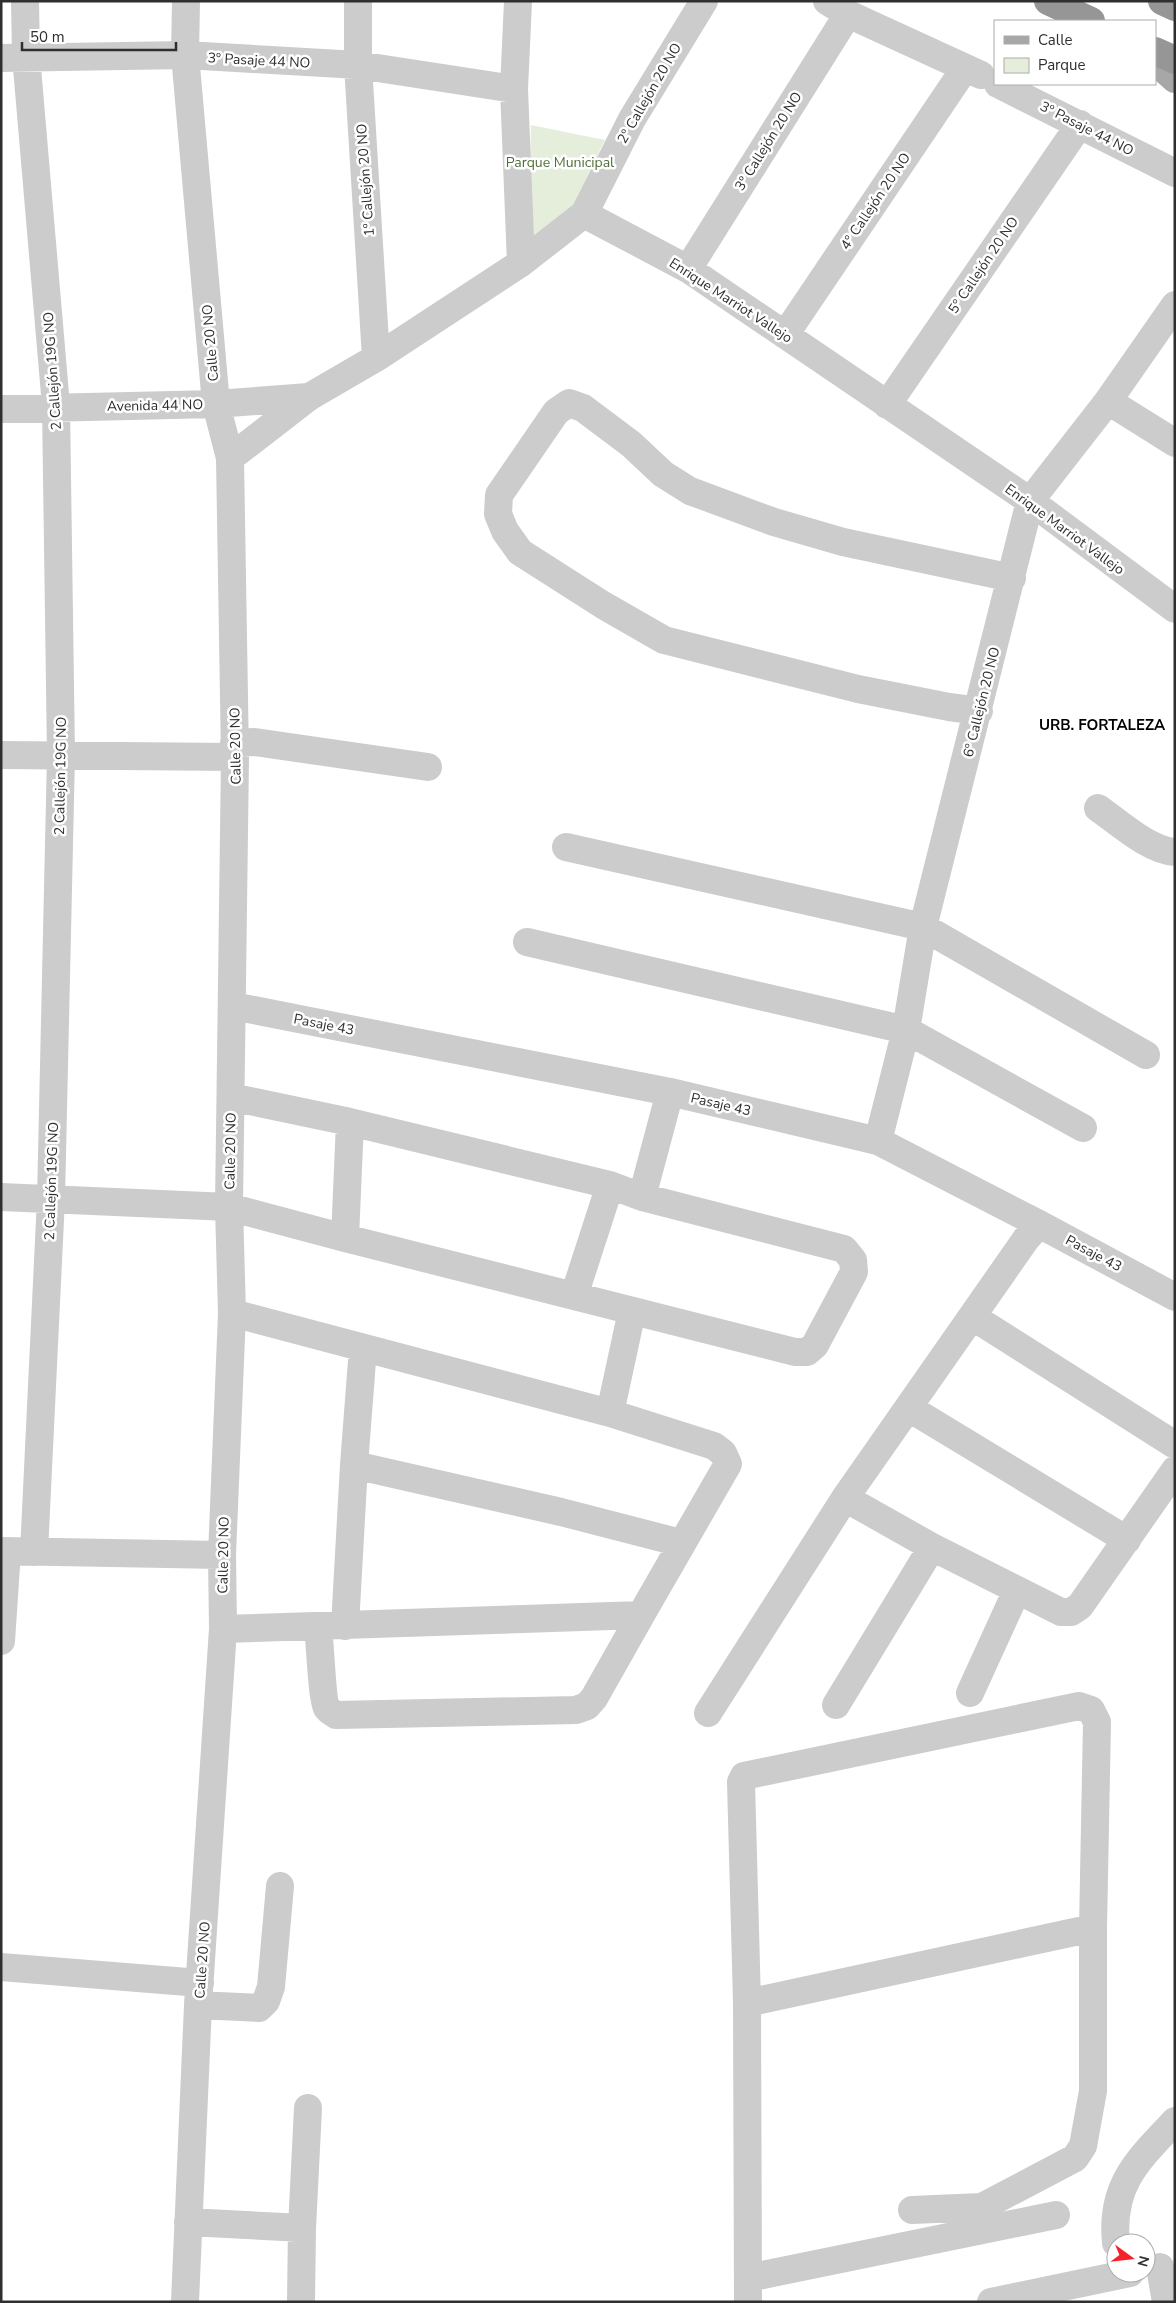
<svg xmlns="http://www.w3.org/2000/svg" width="1176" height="2303" font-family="'Nunito Sans',sans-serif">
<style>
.green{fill:#e5eedb}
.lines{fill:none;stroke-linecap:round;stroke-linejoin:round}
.minor{stroke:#ccc;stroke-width:28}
.major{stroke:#a7a7a7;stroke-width:28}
.highway{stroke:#969696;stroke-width:28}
.labels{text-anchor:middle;stroke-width:5;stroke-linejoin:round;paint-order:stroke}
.street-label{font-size:14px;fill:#2f2f2f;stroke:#fff}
.park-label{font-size:14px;fill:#506f38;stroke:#fff}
.neighbourhood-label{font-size:15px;font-weight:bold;fill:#000;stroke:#fff}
</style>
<rect width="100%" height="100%" fill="#fff"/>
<!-- green -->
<path class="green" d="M531 125 605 140 565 221 548 236 528 237Z"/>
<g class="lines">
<!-- minor -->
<path class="minor" d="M25 1 26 56 56 406 61 755 51 1199 34 1552
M358 1V65L376 358
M518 1 514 89 521 263
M827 1 848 14 981 75
M1 58 185 55 358 65 514 89
M998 84 1175 173
M584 214 688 269 1030 501 1175 609
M688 269 848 14
M785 335 965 68
M1108 401 1175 443
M887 405 1080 124
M1 409 216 404 309 397
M230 458 309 397 376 358 521 263 584 214 632 119 704 1
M979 711 949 707 858 689 664 640 603 605 520 552 505 531 498 514 499 495 556 412 569 403 583 408 631 444 663 474 690 491 774 522 843 542 1012 578
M234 743 255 742 428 767
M1 755 235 757
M1098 808C1118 822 1150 851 1175 852
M566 847 923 927 1146 1055
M527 942 906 1030 1083 1128
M233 1006 670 1092 878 1141 1039 1224 1175 1297
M878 1141 906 1030 923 927 1030 501 1108 401 1175 305
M1 1197 229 1207 345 1238 795 1352H807L815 1345 854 1272 853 1260 844 1249 642 1197 610 1185 350 1122 231 1097
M642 1197 670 1092
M345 1238 350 1122
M574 1296 610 1185
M973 1317 1175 1445
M909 1408 1127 1540
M610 1413 632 1311
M354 1465 561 1512 681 1543
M845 1498 932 1547 1061 1612H1071L1080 1606 1175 1470
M1 1551 222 1555
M345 1626 354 1465 363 1348
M318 1627C320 1641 322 1701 327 1708 329 1711 333 1713 336 1715L576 1710 587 1706 594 1698 641 1615
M223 1629 641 1615 728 1464 723 1453 714 1446 610 1413 232 1313
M1 1641 7 1551
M970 1693 1017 1590
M836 1705 932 1547
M708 1713 845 1498 1026 1239 1039 1224
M1 1967 200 1983
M747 2003 1093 1928 1097 1722 1091 1710 1079 1706 744 1776 741 1782 747 2003 748 2302
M198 2005 259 2008 266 2001 271 1987 280 1886
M912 2210 982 2207 1075 2158 1083 2146 1093 2091V1928
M188 2222 302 2228 308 2108
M1116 2243C1110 2185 1138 2160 1175 2121
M1160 2267 1166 2302
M748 2278 1056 2215
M185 2302 198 2005 223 1629 222 1555 232 1313 229 1207 235 757 230 458 216 404 185 55 186 1
M301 2302 302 2228
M991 2302 1130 2273"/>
<!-- major -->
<path class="major" d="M1155 61 1175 79"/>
<!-- highway -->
<path class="highway" d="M1048 1 1091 21
M1162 1 1175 7
M1155 51 1175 60"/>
</g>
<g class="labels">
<!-- street labels -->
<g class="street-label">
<text transform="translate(259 60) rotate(3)" y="5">3º Pasaje 44 NO</text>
<text transform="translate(649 93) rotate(-60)" y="5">2º Callejón 20 NO</text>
<text transform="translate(1087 128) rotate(27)" y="5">3º Pasaje 44 NO</text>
<text transform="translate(768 141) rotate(-58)" y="5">3º Callejón 20 NO</text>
<text transform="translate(365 180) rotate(-94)" y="5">1º Callejón 20 NO</text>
<text transform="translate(875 201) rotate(-56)" y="5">4º Callejón 20 NO</text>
<text transform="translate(983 265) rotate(-56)" y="5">5º Callejón 20 NO</text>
<text transform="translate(731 300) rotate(33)" y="5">Enrique Marriot Vallejo</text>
<text transform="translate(210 343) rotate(-95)" y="5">Calle 20 NO</text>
<text transform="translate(52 371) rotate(-94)" y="5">2 Callejón 19G NO</text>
<text transform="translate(155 405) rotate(-1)" y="5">Avenida 44 NO</text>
<text transform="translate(1065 529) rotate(36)" y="5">Enrique Marriot Vallejo</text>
<text transform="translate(981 702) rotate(-76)" y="5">6º Callejón 20 NO</text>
<text transform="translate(235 746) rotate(-91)" y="5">Calle 20 NO</text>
<text transform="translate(60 776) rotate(-89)" y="5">2 Callejón 19G NO</text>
<text transform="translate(324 1024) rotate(11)" y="5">Pasaje 43</text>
<text transform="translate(721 1104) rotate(13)" y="5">Pasaje 43</text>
<text transform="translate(230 1151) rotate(-89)" y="5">Calle 20 NO</text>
<text transform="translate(51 1181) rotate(-88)" y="5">2 Callejón 19G NO</text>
<text transform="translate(1094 1253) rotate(28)" y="5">Pasaje 43</text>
<text transform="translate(223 1555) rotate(-89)" y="5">Calle 20 NO</text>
<text transform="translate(202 1960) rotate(-86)" y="5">Calle 20 NO</text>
</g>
<!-- park labels -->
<g class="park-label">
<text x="560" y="167">Parque Municipal</text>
</g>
<!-- neighbourhood labels -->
<g class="neighbourhood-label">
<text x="1102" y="730">URB. FORTALEZA</text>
</g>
</g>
<!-- border -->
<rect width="1176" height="2303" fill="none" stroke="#2f2f2f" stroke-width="5"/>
<!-- legend -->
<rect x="994" y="20" width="162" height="65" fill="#ffffff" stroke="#acacac"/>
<rect x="1004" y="36" width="25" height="8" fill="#a7a7a7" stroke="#acacac"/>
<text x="1038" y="45" font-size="15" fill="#2f2f2f">Calle</text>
<rect x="1004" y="58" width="25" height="15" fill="#e5eedb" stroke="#acacac"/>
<text x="1038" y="70" font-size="15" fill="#2f2f2f">Parque</text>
<!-- north arrow -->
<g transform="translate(1131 2258) rotate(105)"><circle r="24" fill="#ffffff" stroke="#acacac"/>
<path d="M0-4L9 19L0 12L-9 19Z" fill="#f6212b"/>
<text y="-8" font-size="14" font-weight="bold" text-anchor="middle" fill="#2f2f2f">N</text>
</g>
<!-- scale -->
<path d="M22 42v8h154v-8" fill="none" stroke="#2f2f2f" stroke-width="2.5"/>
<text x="30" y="42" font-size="15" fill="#2f2f2f" stroke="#ffffff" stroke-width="4" paint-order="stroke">50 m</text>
</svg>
